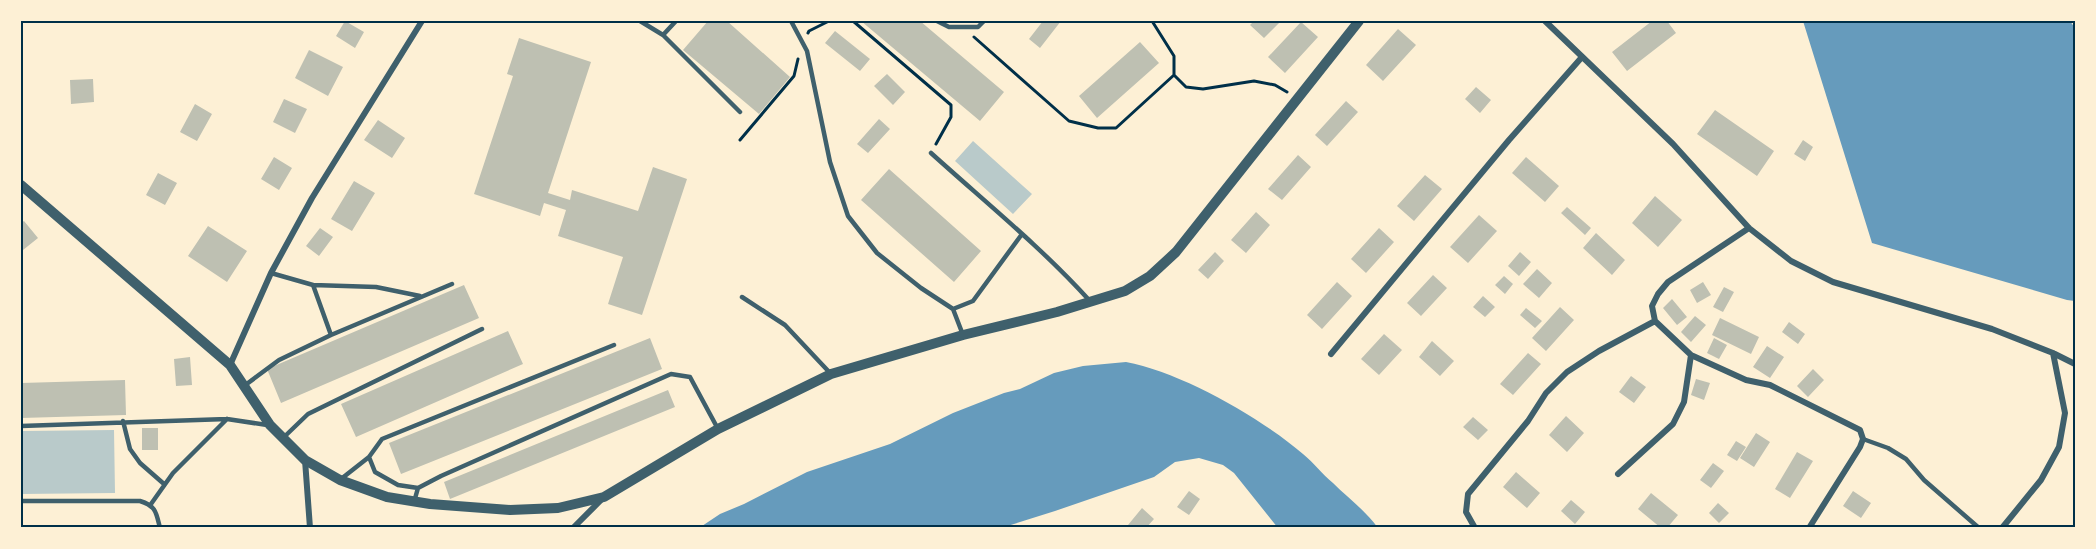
<svg xmlns="http://www.w3.org/2000/svg" width="2096" height="549" font-family="'Work Sans',sans-serif">
<style>
.green{fill:#b9caca}
.water{fill:#669bbc}
.building{fill:#bec0b2}
.lines{fill:none;stroke-linecap:round;stroke-linejoin:round}
.path{stroke:#003049;stroke-width:3}
.service{stroke:#3f606c;stroke-width:4.5}
.minor{stroke:#3f606c;stroke-width:6}
.tertiary{stroke:#3f606c;stroke-width:10}
.neatline{fill:none;stroke:#003049;stroke-width:2}
</style>
<rect width="100%" height="100%" fill="#fdf0d5"/>
<!-- green -->
<path class="green" d="M973 141 1032 194 1013 214 955 161Z
M114 430 115 493 21 494V431Z"/>
<!-- water -->
<path class="water" d="M1803 21H2070L2075 28V301L2067 300 1872 243Z
M1126 362C1181 372 1261 418 1303 454 1314 463 1322 474 1333 483 1348 498 1365 510 1378 528H1278L1234 473 1223 465 1199 458 1175 462 1154 477 1055 511 1001 528H699L720 514 744 504 807 472 890 444 953 413 1004 393 1020 389 1054 373 1083 366Z"/>
<!-- building -->
<path class="building" d="M345 21 364 32 355 48 336 36Z
M708 21H727L790 77 759 114 683 50Z
M861 21H920L1004 92 980 121Z
M1043 21H1061L1040 48 1029 39Z
M1254 21H1281L1264 38 1250 25Z
M1652 21H1667L1676 33 1627 71 1612 52Z
M1301 22 1318 37 1285 73 1268 57Z
M1398 29 1416 45 1383 81 1366 65Z
M835 31 870 59 860 71 825 43Z
M519 38 591 62 548 193 570 200 572 190 638 211 653 167 687 179 642 315 608 304 623 257 558 236 566 210 544 203 540 216 474 194 513 76 507 74Z
M1140 42 1159 63 1097 118 1079 96Z
M309 50 343 67 328 96 295 78Z
M887 74 905 92 893 105 874 86Z
M93 79 94 102 71 104 70 80Z
M1476 87 1491 100 1480 113 1465 99Z
M284 99 307 109 295 133 273 122Z
M1346 101 1358 112 1327 146 1315 135Z
M195 104 212 114 197 141 180 132Z
M1715 110 1774 151 1757 176 1697 134Z
M879 119 890 129 868 153 857 144Z
M378 120 405 138 392 158 364 140Z
M1803 140 1813 147 1805 161 1794 154Z
M1298 155 1311 167 1282 200 1268 189Z
M274 157 292 168 279 190 261 179Z
M1526 157 1559 186 1545 202 1512 173Z
M889 169 981 251 954 282 861 200Z
M158 173 177 183 165 205 146 195Z
M1425 175 1442 189 1414 221 1397 206Z
M354 181 375 193 352 231 331 219Z
M1655 196 1682 220 1658 247 1632 223Z
M1567 207 1591 228 1585 235 1561 213Z
M1256 212 1270 225 1246 253 1231 240Z
M1479 215 1497 231 1468 263 1450 247Z
M24 221 38 238 23 250 21 248V223Z
M208 226 247 251 227 282 188 256Z
M320 228 333 237 319 256 306 246Z
M1379 228 1394 242 1366 273 1351 259Z
M1596 233 1625 260 1612 275 1583 248Z
M1215 252 1224 261 1208 279 1198 270Z
M1520 252 1531 262 1519 276 1508 266Z
M1537 269 1552 283 1539 298 1523 284Z
M1433 275 1447 288 1421 316 1407 303Z
M1504 276 1513 284 1505 294 1495 285Z
M1337 282 1352 296 1322 329 1307 315Z
M1703 282 1711 295 1697 303 1690 290Z
M464 285 479 318 281 403 267 369Z
M1724 287 1734 292 1723 312 1713 307Z
M1483 296 1495 307 1485 317 1473 307Z
M1672 299 1687 317 1677 325 1663 308Z
M1560 307 1574 320 1546 351 1532 338Z
M1526 308 1542 321 1535 328 1520 315Z
M1695 316 1706 325 1691 342 1681 332Z
M1720 318 1759 337 1751 354 1712 335Z
M1789 322 1805 334 1798 344 1782 332Z
M508 331 523 364 356 437 341 404Z
M1384 334 1402 350 1379 375 1361 359Z
M650 338 662 369 401 474 389 443Z
M1714 338 1727 345 1719 359 1707 353Z
M1432 341 1454 361 1440 376 1419 357Z
M1767 346 1784 357 1770 378 1753 367Z
M1528 353 1541 364 1513 395 1500 384Z
M190 357 192 385 176 386 174 359Z
M1813 369 1824 380 1808 397 1797 386Z
M1631 376 1646 387 1634 403 1619 392Z
M1696 379 1710 383 1704 400 1691 395Z
M125 380 126 415 21 418V383Z
M668 390 675 407 450 499 444 482Z
M1566 416 1584 433 1567 452 1549 435Z
M1473 417 1488 430 1478 440 1463 427Z
M142 428H158V450H142Z
M1756 433 1770 442 1754 467 1740 458Z
M1736 441 1746 447 1737 461 1727 455Z
M1797 452 1813 461 1790 498 1775 489Z
M1713 463 1724 471 1711 488 1700 480Z
M1516 472 1540 493 1527 508 1503 487Z
M1189 491 1200 499 1189 515 1177 507Z
M1853 491 1871 503 1861 518 1843 506Z
M1651 493 1678 515 1667 528H1661L1638 509Z
M1571 500 1585 512 1575 524 1561 511Z
M1718 503 1729 513 1719 523 1709 513Z
M1142 508 1154 519 1146 528H1131L1128 525Z"/>
<g class="lines">
<!-- path -->
<path class="path" d="M853 21 951 105V117L936 144
M1152 21 1174 56V75L1186 87 1203 89 1254 81 1275 85 1287 92
M808 33 809 31 829 21
M974 37 1069 121 1098 128H1116L1174 75
M740 140 794 76 798 59"/>
<!-- service -->
<path class="service" d="M640 21 663 35 676 21
M791 21 807 51 830 162 848 216 877 253 921 288 953 309 963 335
M937 21 949 27H978L984 21
M663 35 740 112
M931 153C984 201 1041 247 1089 300
M271 273 313 285 331 335
M313 285 376 287 420 296
M742 297 785 325 831 374
M953 309 973 301 1022 234
M244 386 279 360 331 335 452 284
M123 421 130 449 140 463 164 484
M21 426 227 419 267 425
M283 438 308 414 482 329
M1863 439 1888 448 1906 459 1924 480 1979 528
M369 457 382 439 614 345
M341 479 369 457 375 472 398 485 418 488
M21 501H140C156 506 156 512 160 528
M414 502 418 488 441 476 671 374 690 377 718 429
M151 504 173 473 227 419"/>
<!-- minor -->
<path class="minor" d="M1545 21 1673 144 1749 228 1791 261 1833 282 1992 329 2053 353 2075 364
M1749 228 1668 282 1658 294 1652 306 1655 321 1691 355 1746 380 1770 385 1860 430 1863 439 1860 447 1809 528
M1331 354 1509 140 1582 57
M230 365 271 273 312 198 422 21
M305 460 310 528
M1618 474 1673 424 1684 402 1691 355
M573 528 602 499
M1475 528 1466 512 1468 494 1528 421 1546 393 1567 372 1599 351 1655 321
M2002 528 2041 480 2059 447 2065 413 2053 353"/>
<!-- tertiary -->
<path class="tertiary" d="M21 185 230 365 270 425 305 460 340 480 387 497 430 504 510 510 558 508 604 497 718 429 831 374 963 335 1057 312 1125 291 1150 276 1176 252 1359 21"/>
</g>
<!-- border -->
<rect width="2096" height="549" fill="none" stroke="#fdf0d5" stroke-width="45"/>
<rect x="22" y="22" width="2052" height="504" class="neatline"/>
</svg>
